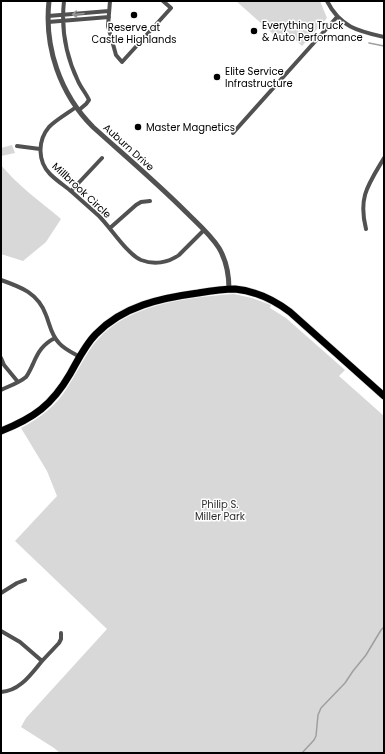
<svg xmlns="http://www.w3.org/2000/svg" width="385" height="754" font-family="Poppins,sans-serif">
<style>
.green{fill:#d8d8d8}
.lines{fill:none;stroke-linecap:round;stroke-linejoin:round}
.stream{stroke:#9f9f9f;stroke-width:1.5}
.primary-casing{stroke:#dbdbdb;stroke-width:8}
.minor{stroke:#515151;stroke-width:4}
.tertiary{stroke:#515151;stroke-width:5}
.primary{stroke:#000;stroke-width:7}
.oneway{stroke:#979797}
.poi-dot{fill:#000;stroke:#fff;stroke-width:1.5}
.labels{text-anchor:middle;stroke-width:3;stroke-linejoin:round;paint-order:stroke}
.poi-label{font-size:10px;fill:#000;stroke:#fff;text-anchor:start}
.street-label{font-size:10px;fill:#000;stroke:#fff}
.park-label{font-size:10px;fill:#2f2f2f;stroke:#fff}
</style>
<rect width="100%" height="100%" fill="#fff"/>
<!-- green -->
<path class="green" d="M236 1H320L327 18 302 46 289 34 282 42Z
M12 145 15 153 1 156V148Z
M1 165C18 186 40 201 61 219L46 242 23 261 1 254Z
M234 294 252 298 271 305 270 308 286 318 345 370 339 376 384 416V753H60L54 748 21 727 26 718 107 629 15 541 57 496 47 471 21 428C40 418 56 406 67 388 75 376 81 363 89 351 112 315 154 304 194 298 207 296 220 295 234 294Z"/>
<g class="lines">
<!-- stream -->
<path class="stream" d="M369 43 384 46
M302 753 314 740 316 736 318 715 321 708 345 683 353 671 366 655 381 630 384 627"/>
<!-- primary casing -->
<g class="primary-casing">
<path id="primary" d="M1 431C34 418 52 405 70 374 78 360 85 345 96 334 123 306 161 298 198 293 210 291 223 289 235 289 255 291 274 300 290 312L384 396"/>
</g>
<!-- minor -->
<path class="minor" d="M64 1C61 28 66 56 78 81 81 88 86 93 89 100L86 104 79 110
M110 1 108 26 116 55 122 62 171 8 163 1
M327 1C340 27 358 31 384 37
M48 16 109 11
M48 22 109 17
M76 107C67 114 57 119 49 127 37 141 38 162 50 174 57 181 65 186 72 192 81 200 90 208 99 216 111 228 127 254 141 260 154 265 168 263 179 255L204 230
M233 133 337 17
M17 146 40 149
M71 191 102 158
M110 228 136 205 141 202 150 201
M366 229C358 197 368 185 384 158
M1 280C21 287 38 293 46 315 50 325 51 335 59 343 64 349 73 353 80 357
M1 358 4 365 18 382
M1 390C9 386 19 383 26 377 29 373 31 368 33 364 38 352 43 344 55 338
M1 593 17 583 25 580
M1 631 20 642 42 661C31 674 20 691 1 692
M42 661 59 643 61 639V633"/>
<!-- tertiary -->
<path class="tertiary" d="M49 1C44 47 60 94 93 127 124 155 156 182 186 212 197 223 210 234 219 248 226 260 229 275 229 289"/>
<!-- primary -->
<use href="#primary" class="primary"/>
</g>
<!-- one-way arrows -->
<defs><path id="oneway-shaft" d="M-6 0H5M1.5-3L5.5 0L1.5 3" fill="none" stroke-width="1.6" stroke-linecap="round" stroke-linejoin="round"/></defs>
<use class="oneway" href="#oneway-shaft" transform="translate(78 14) rotate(175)"/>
<!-- markers -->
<g class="poi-dot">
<circle cx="134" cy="15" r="4"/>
<circle cx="254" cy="31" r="4"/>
<circle cx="217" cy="77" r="4"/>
<circle cx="138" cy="127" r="4"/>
</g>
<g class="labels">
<!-- poi labels -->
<g class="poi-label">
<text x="262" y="29">Everything Truck<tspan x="262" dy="12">&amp; Auto Performance</tspan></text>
<text x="134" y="31" text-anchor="middle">Reserve at<tspan x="134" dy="12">Castle Highlands</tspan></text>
<text x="225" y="75">Elite Service<tspan x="225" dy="12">Infrastructure</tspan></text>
<text x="146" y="131">Master Magnetics</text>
</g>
<!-- street labels -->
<g class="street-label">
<text transform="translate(129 147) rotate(42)" y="4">Auburn Drive</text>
<text transform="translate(82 190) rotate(43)" y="4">Millbrook Circle</text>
</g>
<!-- park labels -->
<g class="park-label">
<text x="220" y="508">Philip S.<tspan x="220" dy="12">Miller Park</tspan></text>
</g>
</g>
<!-- border -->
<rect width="385" height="754" fill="none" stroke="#000000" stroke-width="4"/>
</svg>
